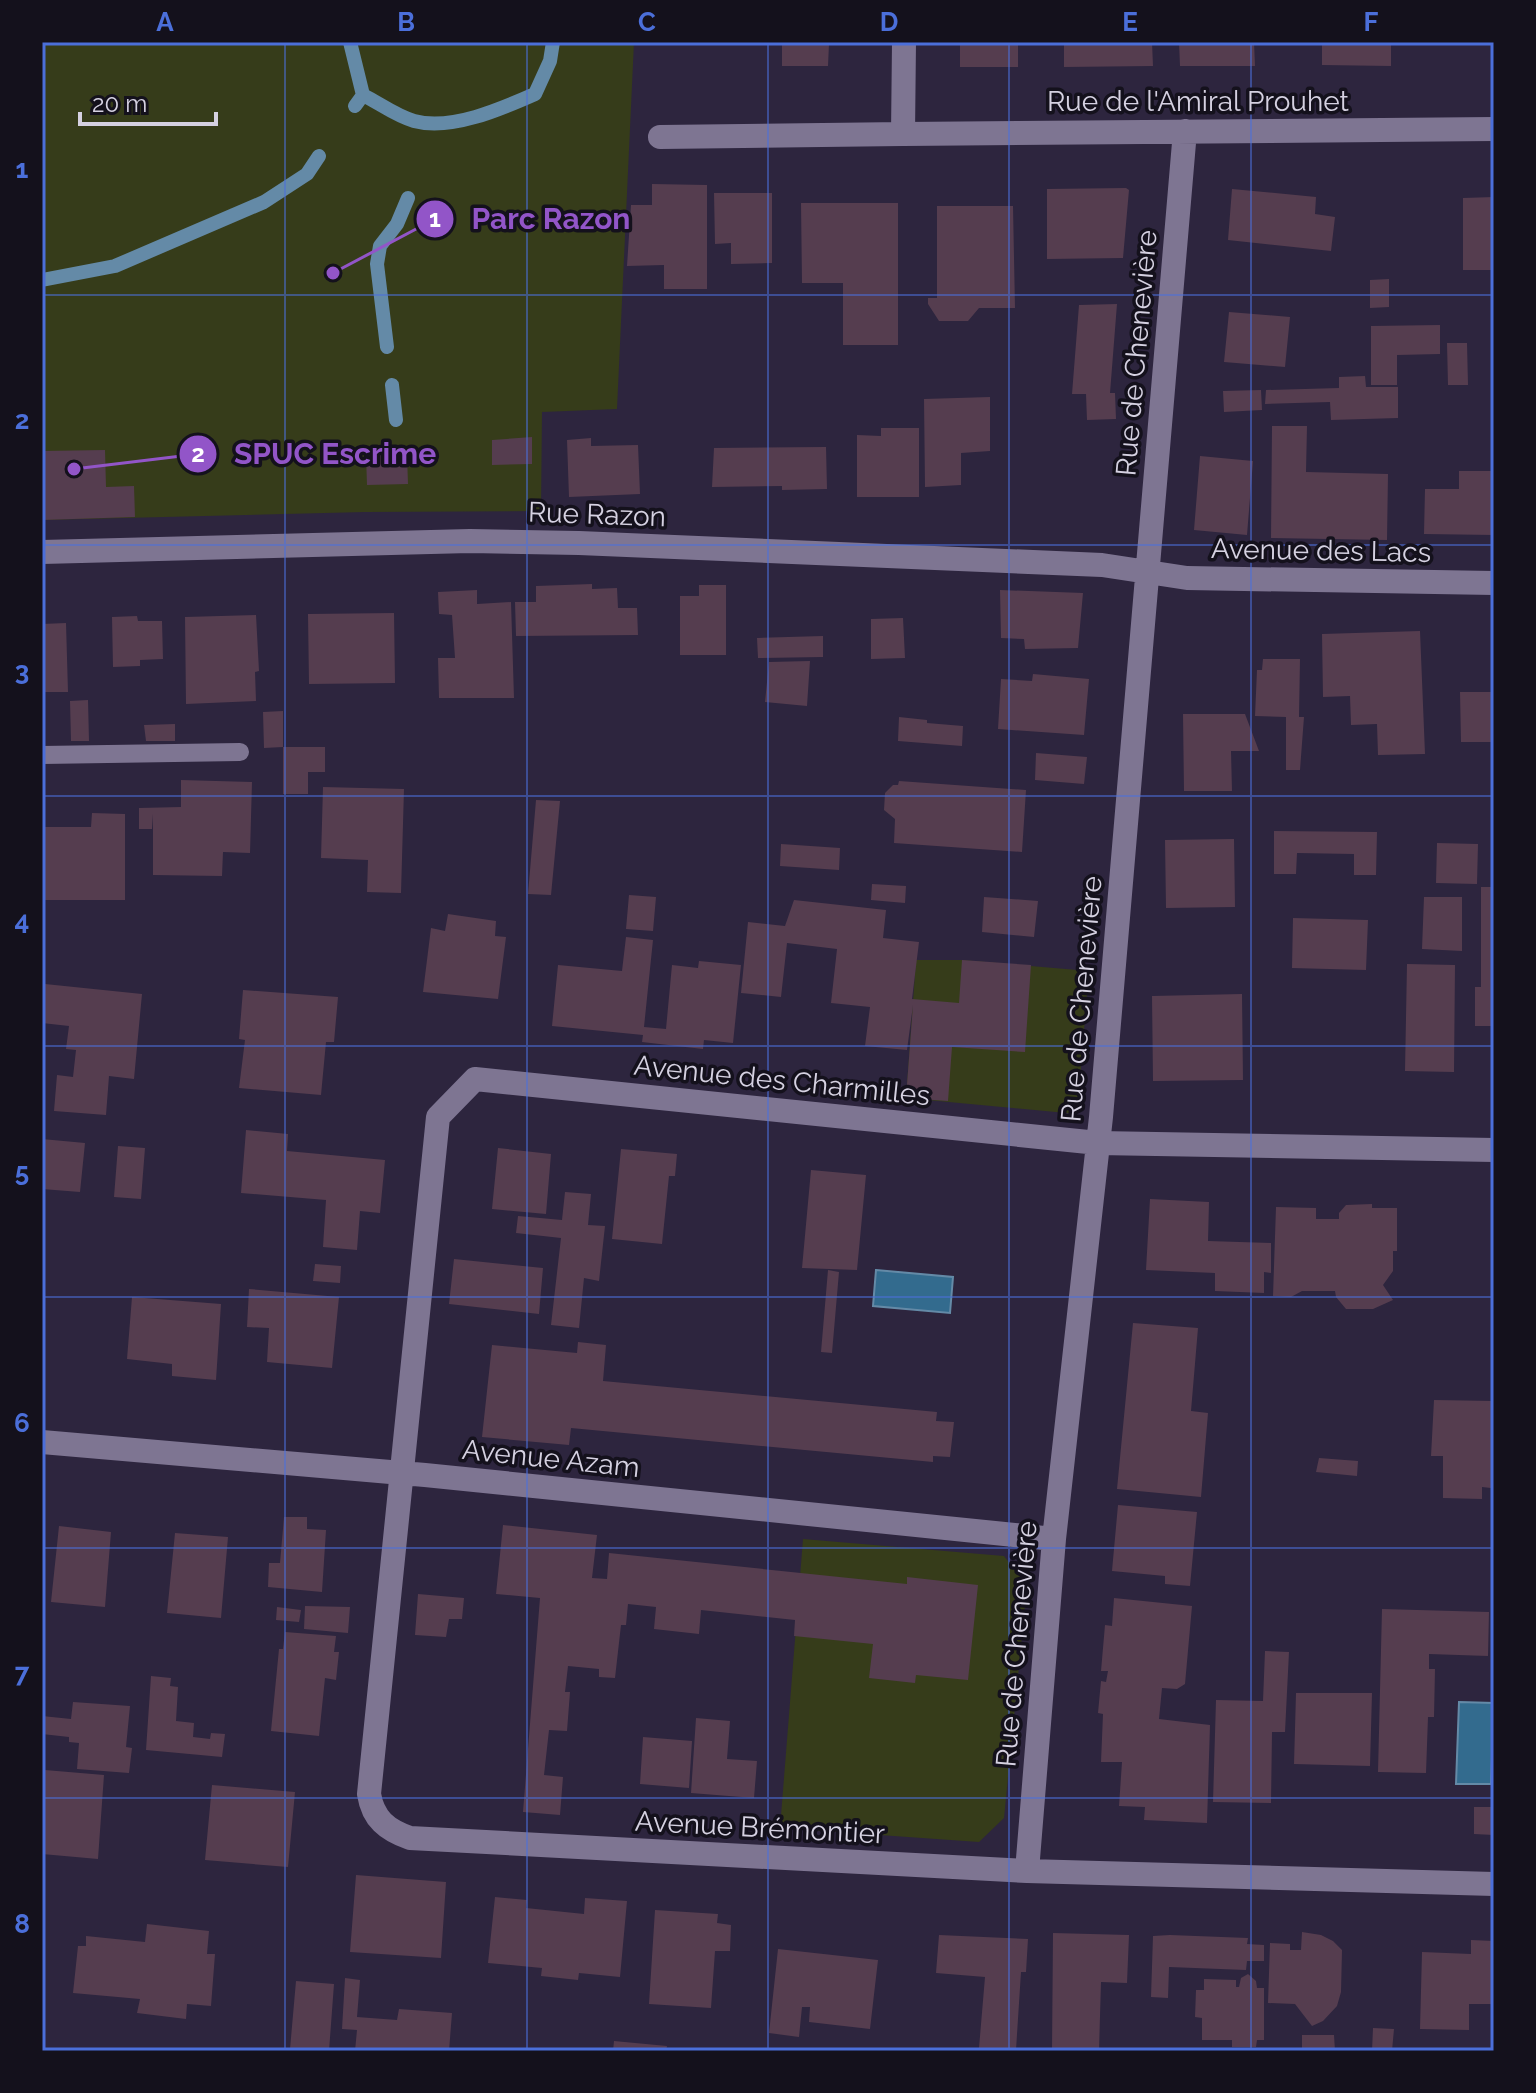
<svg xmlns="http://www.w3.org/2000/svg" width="1536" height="2093" font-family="Raleway,sans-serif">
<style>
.green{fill:#363c1a}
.water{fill:#336b8e;stroke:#648aa7;stroke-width:2}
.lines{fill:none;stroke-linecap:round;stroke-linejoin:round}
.stream{stroke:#648aa7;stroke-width:14}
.building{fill:#553d4f}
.lane{stroke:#7e7592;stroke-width:18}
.street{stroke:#7e7592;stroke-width:24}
.grid{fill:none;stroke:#4b6fda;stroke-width:2;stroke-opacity:0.55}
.labels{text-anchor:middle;stroke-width:7;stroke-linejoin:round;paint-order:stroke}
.street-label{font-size:28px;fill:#d5d1e1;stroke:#14111c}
.leader{fill:none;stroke:#9255c8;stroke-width:3}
.callout-dot{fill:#9255c8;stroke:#14111c;stroke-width:3}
.mark-label{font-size:24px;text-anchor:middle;font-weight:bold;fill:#fff}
.callout-label{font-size:30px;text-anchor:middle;font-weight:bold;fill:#9255c8;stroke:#14111c;stroke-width:7;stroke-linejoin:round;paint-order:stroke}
.neatline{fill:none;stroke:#4b6fda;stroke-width:3}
.grid-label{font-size:26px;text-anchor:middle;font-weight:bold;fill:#4b6fda}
</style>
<rect width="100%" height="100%" fill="#2d253e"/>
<!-- green -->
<path class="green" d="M42 42H634L617 409 542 412 541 511 365 512 42 520Z
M916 960H962L1089 971 1077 1114 906 1098Z
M803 1539 1004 1556 1027 1585 1004 1818 979 1842 780 1828Z"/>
<!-- water -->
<path class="water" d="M876 1270 953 1277 950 1313 873 1306Z
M1459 1702 1494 1703 1491 1784H1456Z"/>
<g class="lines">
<!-- stream -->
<path class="stream" d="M350 42 363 95
M355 106 363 95C379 103 396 116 414 121 451 131 501 109 535 94L550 61 553 42
M42 280 115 266 264 202 307 174 319 156
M387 347 377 264 380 246 397 224 408 198
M392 385 396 420"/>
</g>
<!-- building -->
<path class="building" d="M782 42H837V45L829 44 828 66H782Z
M960 42H1018V67H960Z
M1064 42H1152L1153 66 1064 67Z
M1179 42H1254L1255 66H1180Z
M1322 42H1391V66L1322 65Z
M652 184 707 185V289H664V265L627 266 631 205H652Z
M1126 188 1129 190 1123 258 1047 259V189Z
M1232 189 1316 197 1315 214 1335 217 1331 251 1228 240Z
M714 193H772V263L731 264V243L715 244Z
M1494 197V270H1463V198Z
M801 203H898V345H843V283H802Z
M937 206H1013L1015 308H979L968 321H939L928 304V298H937Z
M1389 279V307L1370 308V280Z
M1117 304 1110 393H1115L1116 419 1087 420 1086 394H1072L1079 305Z
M1229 312 1290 317 1285 367 1224 362Z
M1440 325V354L1397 355V385H1371V326Z
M1447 343H1467L1468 385H1448Z
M1365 376 1366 387H1398V418L1331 420 1330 402 1265 404 1266 390 1339 388V377Z
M1261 390 1262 410 1224 412 1223 391Z
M990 397V451L961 453V485L925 487 924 399Z
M1272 426H1307L1306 472 1388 474 1387 540 1271 538Z
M881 428H919V497H857V435L881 436Z
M532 437V464L492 465V440Z
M591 438V446L638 445 640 494 569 497 567 440Z
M826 447 827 489 782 490V486L712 487 714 448Z
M105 450 106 487 134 486 135 517 42 520V451Z
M366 455H407L408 484 367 485Z
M1200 456 1253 461 1247 535 1194 530Z
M1459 471H1494V535L1424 534 1425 489H1459Z
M592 584V589L617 588 618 608H637L638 635 516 636 515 602H536V586Z
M699 585H726V655H680V596H699Z
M477 590V604L511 602 514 698H439L438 658H455L452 615 439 614 438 592Z
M1000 590 1083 593 1078 648 1025 649 1024 639 1001 638Z
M394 613 395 683 309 684 308 614Z
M256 615 259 671 255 672 256 701 186 704 185 617Z
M137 616 138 621H162L163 659 140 660V666L113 667 112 617Z
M903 618 905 658 871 659V619Z
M66 623 68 692H43L42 624Z
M1420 631 1425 754 1378 755 1377 724 1351 725 1350 696 1323 697 1322 634Z
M823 636V657L758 658 757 638Z
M1263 659H1300L1299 717H1304L1300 770H1286V717L1255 716 1257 670H1262Z
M810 661 807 706 765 702 769 662Z
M1033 674 1089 679 1084 735 998 729 1001 679 1032 681Z
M1460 692H1494V742H1461Z
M88 700 89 741H71L70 701Z
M283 711V747L264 748 263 712Z
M1183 714H1245L1259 751H1231L1232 791H1184Z
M899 717 927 720V723L963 726 962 746 898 741Z
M175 724V741H146L144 725Z
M283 747H325V772H308V794H283Z
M1036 753 1087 757 1084 784 1035 780Z
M181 780 252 782 250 853 223 852 222 876 153 875V814L152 829H139V808L181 807Z
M899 781 1026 790 1022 852 894 843 895 819 884 810 885 793 893 785H898Z
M323 787 404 789 401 893 367 892 368 860 321 858Z
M536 800 560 801 551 895 528 894Z
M92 813 125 814V900H42V827H91Z
M1274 831 1377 832 1376 875H1354V854L1297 853 1296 874H1274Z
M1234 839 1235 907 1166 908 1165 840Z
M1437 843 1478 844 1477 884 1436 883Z
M781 844 840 848 839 870 780 866Z
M872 884 906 886 905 903 871 900Z
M1481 887H1494V1026H1475V987H1481Z
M629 895 656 897 653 931 626 929Z
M984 897 1038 901 1034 937 982 932Z
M1424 897H1462V951L1422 949Z
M794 900 886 910 883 938 919 942 912 999 959 1003 962 960 1031 965 1025 1052 952 1047 948 1101 906 1098 913 1005 907 1050 865 1046 870 1007 831 1003 837 949 787 943 781 997 741 993 748 922 785 926Z
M448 914 496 921 495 936 506 937 498 999 423 992 431 928 445 931Z
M1293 918 1368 920 1366 970 1292 968Z
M626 937 653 940 644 1027 666 1029 672 965 698 968 699 961 741 965 733 1043 704 1040 703 1049 642 1042 643 1035 552 1026 558 965 622 971Z
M1407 964 1455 965 1454 1072 1405 1071Z
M45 984 142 994 134 1079 109 1076 106 1115 54 1111 57 1075 73 1077 76 1050 66 1049 69 1026 42 1023Z
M243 990 338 997 334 1042H326L321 1095 239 1088 245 1040 239 1039Z
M1242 994 1243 1080 1153 1081 1152 996Z
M246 1130 288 1134 287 1151 385 1160 380 1213 360 1211 357 1250 323 1247 326 1200 241 1193Z
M42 1139 85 1143 80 1192 42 1189Z
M118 1146 145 1148 141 1199 114 1197Z
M498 1148 551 1154 546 1214 492 1209Z
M621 1149 677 1154 675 1176H669L662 1244 612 1239Z
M811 1170 866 1175 857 1270 802 1268Z
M565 1192 591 1194 588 1225 605 1226 599 1281 584 1278 579 1328 551 1325 561 1238 516 1233 518 1216 562 1220Z
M1150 1199 1209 1202 1208 1241 1271 1243V1273L1264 1272V1293L1215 1291V1273L1146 1270Z
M1372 1204V1208H1397V1251H1393V1271L1383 1285 1393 1300 1373 1309H1346L1336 1297 1335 1291H1302L1291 1297 1273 1296 1276 1207 1316 1208V1219H1339V1213L1346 1205Z
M454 1259 543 1268 539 1314 449 1304Z
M315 1264 341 1266 340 1283 313 1281Z
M828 1270 839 1272 832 1353 821 1352Z
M249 1289 339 1297 332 1368 267 1362 269 1328 247 1327Z
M132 1297 221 1304 216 1380 172 1376V1364L127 1359Z
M1133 1323 1198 1328 1191 1411 1208 1413 1201 1497 1117 1489Z
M578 1342 606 1345 603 1381 937 1412 936 1421 954 1422 950 1457 933 1456V1462L571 1428 569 1445 482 1437 492 1345 577 1353Z
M1434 1400 1494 1401 1491 1488 1482 1487V1499L1443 1498V1456H1431Z
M1319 1458 1358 1461 1357 1476 1316 1472Z
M1118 1505 1197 1512 1190 1586 1165 1584V1576L1112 1571Z
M284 1517H307V1529L326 1530 322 1592 268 1587 269 1563H280Z
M503 1525 597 1535 592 1578 607 1579 609 1553 907 1584V1577L978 1585 968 1680 916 1675 915 1683 869 1678 873 1644 794 1636 795 1620 701 1610 699 1634 654 1629 656 1607 628 1604 626 1625H621L615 1678 599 1677V1669L568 1666 565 1692H570L567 1731 549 1730 544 1775 563 1777 560 1815 523 1812 540 1598 496 1594Z
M59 1526 111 1532 105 1607 51 1602Z
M175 1533 228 1537 221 1618 167 1613Z
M418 1594 464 1598 462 1619H449L446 1637 415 1635Z
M1114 1598 1192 1606 1185 1684 1177 1689 1162 1688 1159 1719 1210 1725 1207 1823 1144 1820 1145 1807 1119 1806 1122 1762H1101L1103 1714 1098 1713 1101 1681 1106 1682 1108 1671H1101L1105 1625 1112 1626Z
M305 1606 350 1607 348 1633 304 1629Z
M277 1607 301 1610 299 1622 276 1620Z
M1382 1609 1489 1612 1488 1656 1429 1654V1669H1435L1434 1717H1428L1426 1773 1378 1772Z
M285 1632 336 1636 334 1652H339L336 1680 325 1678 319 1736 271 1731 279 1649H283Z
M1265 1651 1289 1652 1285 1732H1272L1271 1803 1213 1802 1216 1700 1263 1701Z
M151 1676 171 1678 170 1686 178 1687 176 1721 194 1723 193 1737 210 1739 211 1733 225 1734 222 1757 146 1750Z
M1296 1693H1372L1370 1766 1294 1764Z
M73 1702 130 1706 126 1747 132 1748 129 1773 77 1769 79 1743 69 1742V1737L42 1734V1716L71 1719Z
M696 1718 730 1721 727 1759 757 1761 754 1798 691 1793Z
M643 1737 692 1741 689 1788 640 1784Z
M45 1770 104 1775 98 1859 42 1854Z
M212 1785 295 1792 288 1867 205 1860Z
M1474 1807H1494V1835L1474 1834Z
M356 1875 446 1882 441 1958 350 1952Z
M495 1897 527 1900 526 1908 584 1914 585 1898 627 1901 620 1977 579 1973 578 1980 541 1976 542 1968 488 1963Z
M655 1910 718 1914 717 1923 731 1925 730 1951H715L711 2008 649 2004Z
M147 1924 209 1931 207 1954H215L211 2006 187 2004 186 2019 137 2013 140 1999 73 1993 78 1946H86V1936L145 1942Z
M1302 1932 1321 1935 1333 1941 1342 1950 1341 1992 1337 2006 1323 2021 1312 2026 1295 2004 1268 2003 1270 1943 1290 1944V1950H1301Z
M1053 1933 1129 1935 1127 1983 1101 1982 1099 2051H1052Z
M939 1935 1028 1939 1026 1972H1021L1016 2050 979 2048 985 1977 936 1973Z
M1170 1935 1248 1938 1247 1944 1264 1945V1961H1247L1246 1970 1169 1967 1168 1998 1151 1997 1153 1936Z
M1471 1940 1494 1941V2004H1469V2030L1420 2029 1422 1952 1471 1954Z
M778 1949 878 1960 870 2029 809 2022 810 2007H802L799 2037 769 2033Z
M1248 1974 1256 1981 1257 1988H1264V2040H1257L1256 2047H1232V2040H1202V2018L1195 2017 1196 1990H1204V1979L1236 1980V1987H1239L1241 1978Z
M345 1978 360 1980 357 2017 397 2020 399 2009 452 2013 449 2051H355L357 2030 342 2029Z
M296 1981 334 1984 329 2051 290 2049Z
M1373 2028 1394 2029 1392 2051H1372Z
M1302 2035H1334L1335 2051H1302Z
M614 2041 667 2046 666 2051H613Z"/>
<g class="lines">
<!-- lane -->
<path class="lane" d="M42 755 240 752"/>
<!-- street -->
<path class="street" d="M904 42 903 134 1494 129
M660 137 903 134
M42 552 470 541 579 543 1102 565 1187 578 1494 583
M1494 1150 1098 1143 475 1079 438 1117 369 1794C373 1819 387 1830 410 1838L1027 1871 1494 1884
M42 1442 425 1475 1054 1539
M1027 1871 1054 1539 1101 1117 1185 131"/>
</g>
<!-- grid -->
<path class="grid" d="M285 42V2051M527 42V2051M768 42V2051M1009 42V2051M1251 42V2051M42 295H1494M42 545H1494M42 796H1494M42 1046H1494M42 1297H1494M42 1548H1494M42 1798H1494"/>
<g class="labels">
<!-- street labels -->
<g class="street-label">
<text x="1198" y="111">Rue de l'Amiral Prouhet</text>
<text transform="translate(1136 353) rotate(-85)" y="10">Rue de Chenevière</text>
<text transform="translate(597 514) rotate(2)" y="10">Rue Razon</text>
<text transform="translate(1321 550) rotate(1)" y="10">Avenue des Lacs</text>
<text transform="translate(1081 999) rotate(-85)" y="10">Rue de Chenevière</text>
<text transform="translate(782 1080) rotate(6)" y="10">Avenue des Charmilles</text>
<text transform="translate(551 1458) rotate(6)" y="10">Avenue Azam</text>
<text transform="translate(1016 1644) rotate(-85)" y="10">Rue de Chenevière</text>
<text transform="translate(760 1827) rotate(3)" y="10">Avenue Brémontier</text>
</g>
</g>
<!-- callouts -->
<path class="leader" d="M333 273L435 219M74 469L198 454"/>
<g class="callout-dot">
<circle cx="333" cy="273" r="8"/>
<circle cx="74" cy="469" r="8"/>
<circle cx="435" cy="219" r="20"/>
<circle cx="198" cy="454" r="20"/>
</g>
<g class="mark-label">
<text x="435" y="227">1</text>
<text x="198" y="462">2</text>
</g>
<g class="callout-label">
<text x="551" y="229">Parc Razon</text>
<text x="335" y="464">SPUC Escrime</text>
</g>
<!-- border -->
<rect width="1536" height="2093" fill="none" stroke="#14111c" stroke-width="88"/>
<!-- scale -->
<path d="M80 112v12h136v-12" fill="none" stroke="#d5d1e1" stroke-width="4"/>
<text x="92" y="112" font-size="24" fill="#d5d1e1" stroke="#14111c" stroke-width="6" paint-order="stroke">20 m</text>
<rect x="44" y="44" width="1448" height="2005" class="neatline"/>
<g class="grid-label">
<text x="165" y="31">A</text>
<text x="406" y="31">B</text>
<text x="647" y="31">C</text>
<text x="889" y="31">D</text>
<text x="1130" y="31">E</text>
<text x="1371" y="31">F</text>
<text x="22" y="178">1</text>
<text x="22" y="429">2</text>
<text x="22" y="680">3</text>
<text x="22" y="930">4</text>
<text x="22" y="1181">5</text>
<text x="22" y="1432">6</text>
<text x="22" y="1682">7</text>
<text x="22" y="1933">8</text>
</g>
</svg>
